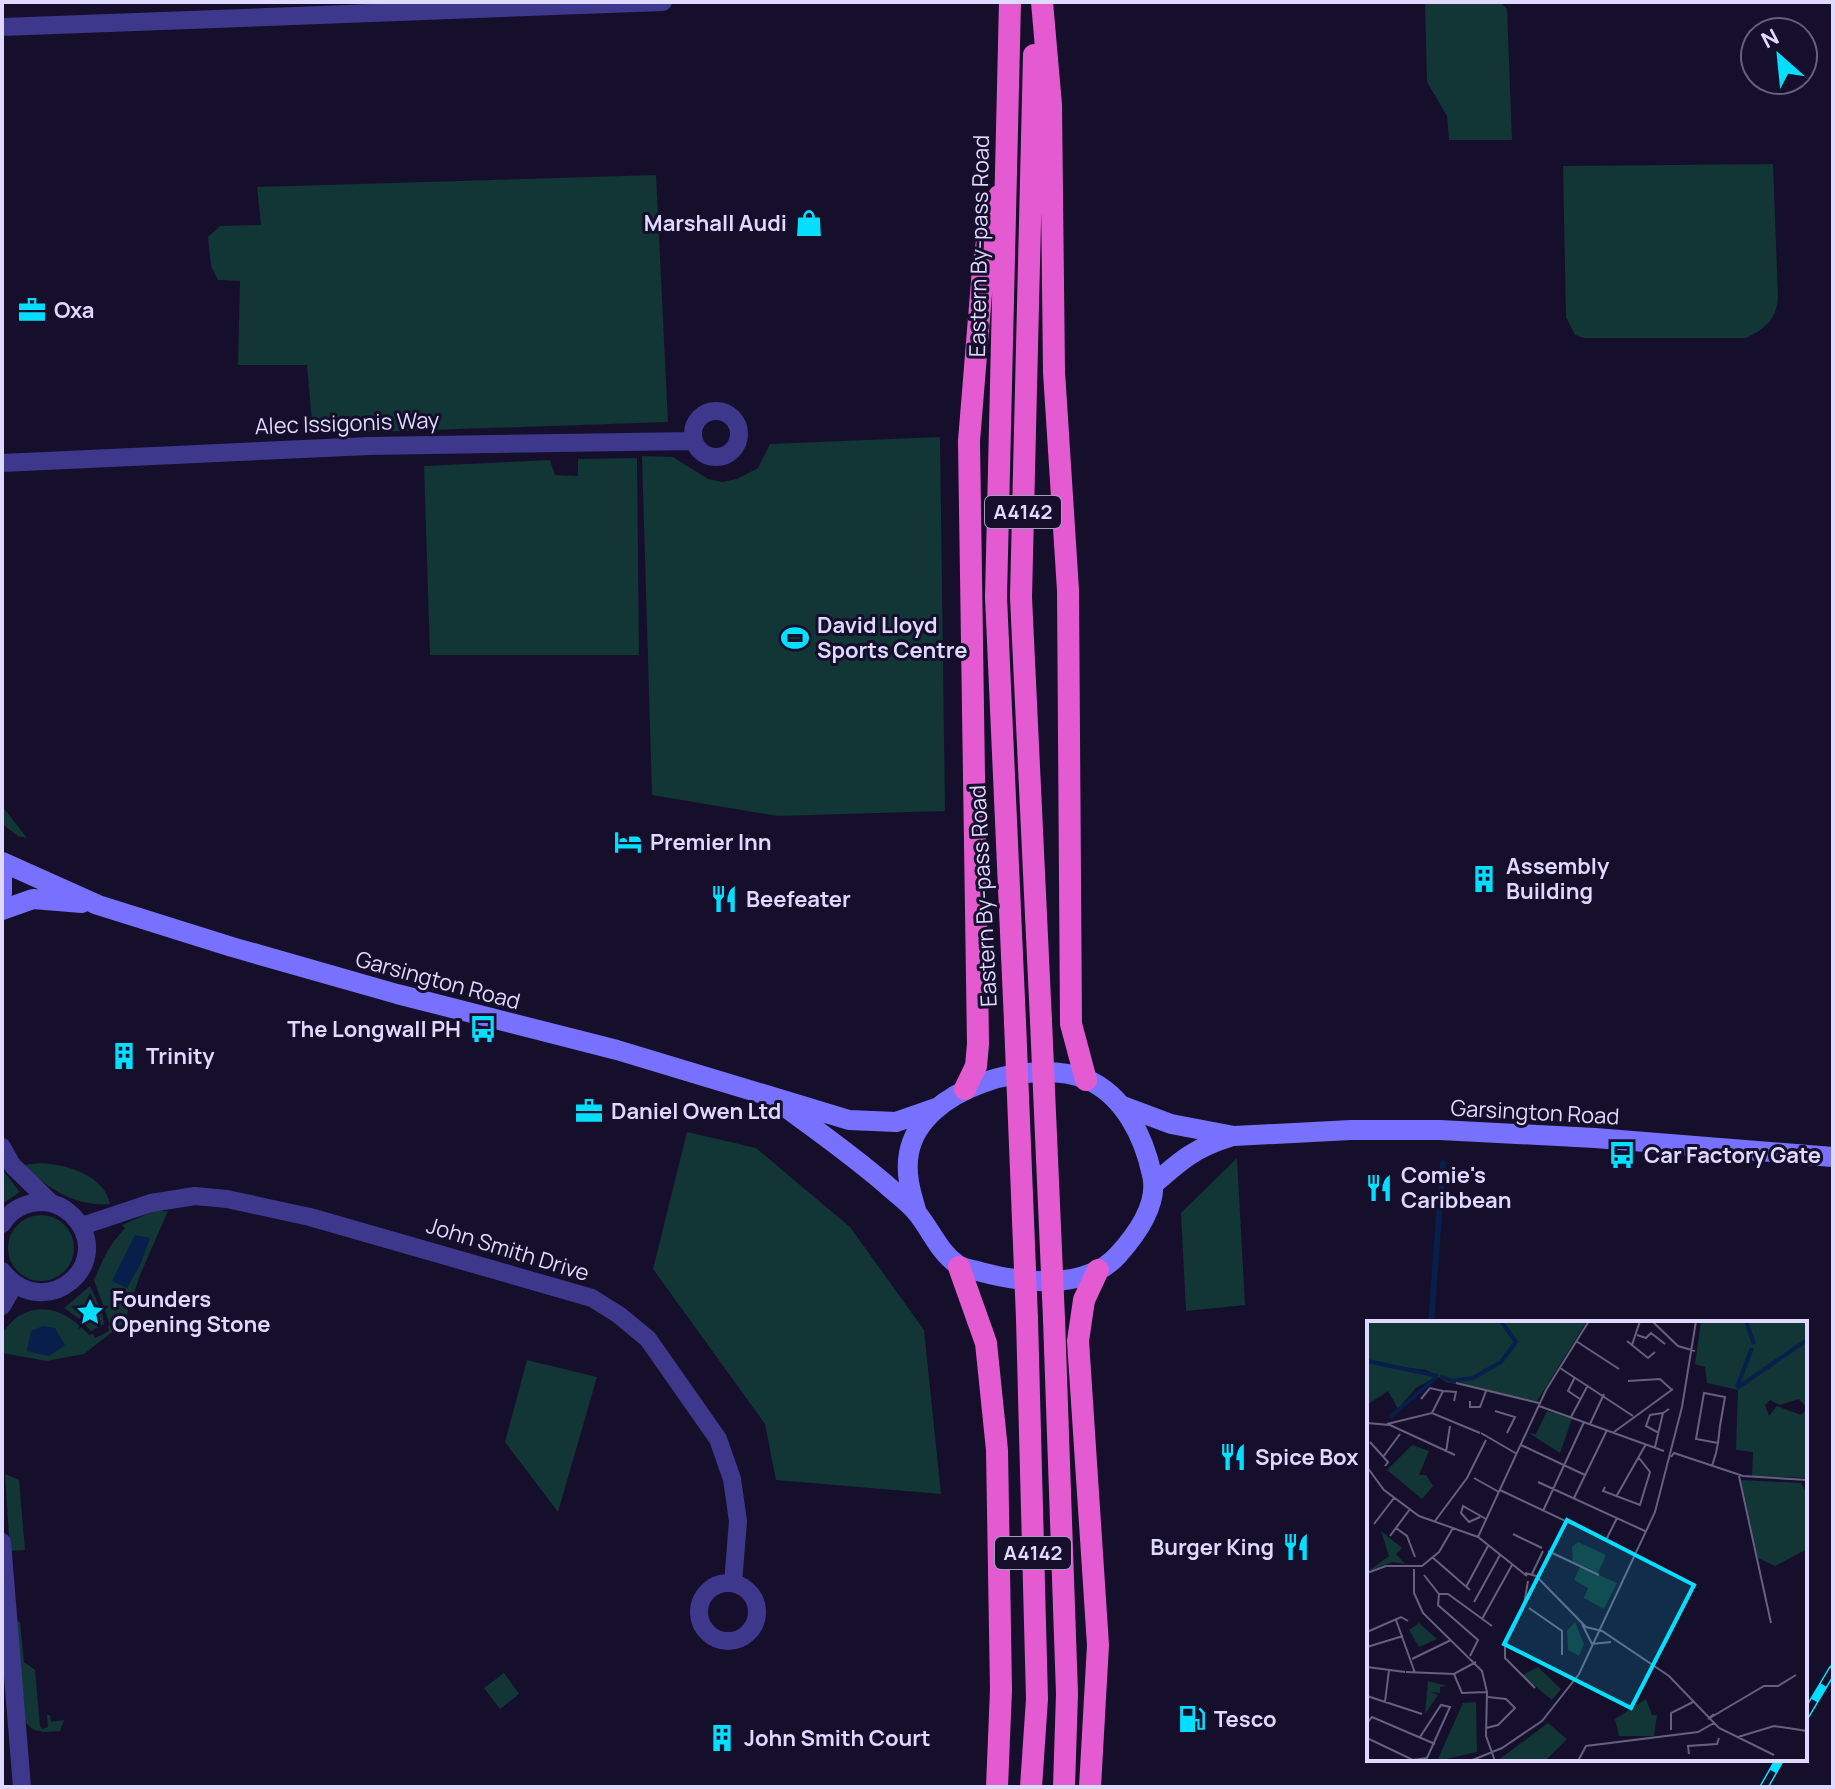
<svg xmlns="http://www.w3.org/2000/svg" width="1835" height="1789" font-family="Manrope,sans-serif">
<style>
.green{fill:#123535}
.water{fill:#081e4b}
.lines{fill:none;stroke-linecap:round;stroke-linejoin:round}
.stream{stroke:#081e4b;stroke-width:6}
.minor{stroke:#3d388c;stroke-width:18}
.secondary{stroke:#7870ff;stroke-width:20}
.trunk{stroke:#e45ad0;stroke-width:22}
.rail-casing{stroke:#05dfff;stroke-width:9}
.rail{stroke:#150f2b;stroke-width:6;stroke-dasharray:18;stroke-linecap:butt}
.trunk-bridge{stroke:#e45ad0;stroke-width:22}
.labels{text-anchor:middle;stroke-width:6;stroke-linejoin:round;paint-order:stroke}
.shield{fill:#150f2b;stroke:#a29cbf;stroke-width:2}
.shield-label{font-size:20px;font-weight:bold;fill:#dfd9ff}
.poi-label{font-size:22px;font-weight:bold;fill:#dfd9ff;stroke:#150f2b;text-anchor:start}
.street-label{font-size:22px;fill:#dfd9ff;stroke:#150f2b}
.inset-river{fill:none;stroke:#081e4b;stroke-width:4}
.inset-road{fill:none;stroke:#666080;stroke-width:2}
.view{fill:#05dfff;fill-opacity:0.15;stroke:#05dfff;stroke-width:4}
.inset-edge{fill:none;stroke:#dfd9ff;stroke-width:4}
</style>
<rect width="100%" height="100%" fill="#150f2b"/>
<!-- green -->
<path class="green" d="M1425 2H1500L1507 9 1512 140H1449L1447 116 1427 82Z
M1773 164 1778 297C1777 319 1765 329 1746 338H1584L1575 335 1566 317 1563 166Z
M656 175 668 422 313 434 307 365H238L240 281 218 280 211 266 208 237 220 226 261 225 257 187Z
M940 437 945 811 778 816 652 795 642 456 673 457 708 479 722 482 737 479 758 468 770 444Z
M637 458 639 655H430L424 466 550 460 555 475 578 476V459Z
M2 806 27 838 18 836 2 824Z
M687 1132 756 1148 850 1227 924 1330 941 1494 776 1480 765 1424 653 1269Z
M1237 1158 1245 1305 1186 1311 1181 1213Z
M42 1163C68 1165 104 1175 110 1204 75 1207 47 1188 23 1165Z
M4 1172 20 1192 2 1204V1173Z
M154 1211H168L140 1275 124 1323 84 1354 47 1361 2 1353V1333C6 1329 12 1320 19 1316 46 1300 71 1315 89 1335L93 1334 95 1338 109 1331 108 1326 110 1325 94 1280C105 1256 107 1248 125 1228L122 1225Z
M8 1248a33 33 0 1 1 66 0a33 33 0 1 1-66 0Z
M90 1286 102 1312 104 1324 91 1331 81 1320 64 1308Z
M527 1360 597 1377 558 1512 505 1442Z
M5 1474 19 1480 25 1550 10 1551Z
M15 1621 20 1622 24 1662 35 1670 40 1726 42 1729 48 1727 47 1715H50L51 1722 64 1720 60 1731C45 1732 32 1735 24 1719Z
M504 1673 519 1694 500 1709 484 1688Z"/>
<!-- water -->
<path class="water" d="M135 1235 150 1238 141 1263 127 1288 112 1281Z
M43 1326 55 1328 65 1345 49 1356 27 1351 31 1331Z"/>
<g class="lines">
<!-- stream -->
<path class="stream" d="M1431 1323 1443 1163"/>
<!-- minor -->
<path class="minor" d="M2 27 663 2
M693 434a23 23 0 1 1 46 0a23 23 0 1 1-46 0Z
M2 463 369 446 694 441
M2 1147 12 1165 51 1203
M2 1224C11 1209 27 1202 44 1202 55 1203 64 1207 72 1215 119 1262 45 1326 2 1271
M82 1226 151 1203 195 1196 227 1199 310 1217 592 1298 619 1315 648 1339 718 1439 732 1479 738 1521 733 1583
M2 1306 14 1285
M2 1542 22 1787
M699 1612a29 29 0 1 1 58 0a29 29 0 1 1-58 0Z"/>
<!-- secondary -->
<path class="secondary" d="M2 862 98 905 232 947 397 994 617 1050 849 1120 896 1122 939 1107
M2 876V894
M2 910 33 899 82 903
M780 1103C817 1131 855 1157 890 1188 899 1196 910 1204 917 1213 931 1230 939 1252 958 1265 964 1269 974 1270 981 1272 1022 1283 1086 1291 1118 1255 1137 1234 1159 1204 1152 1175 1144 1137 1124 1095 1086 1079 1031 1057 921 1088 909 1153 905 1174 911 1193 917 1213
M1123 1106 1171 1124 1234 1136 1351 1130H1440L1595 1138 1833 1157
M1154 1184C1180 1161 1196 1147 1230 1137"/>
<!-- trunk -->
<path class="trunk" d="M1010 2 996 597 1015 1022
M1042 2 1051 105 1054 372 1068 590 1071 1024 1086 1080
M1034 55 1021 597 1041 1021
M965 1089 976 1066 978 1044 969 441 983 269 990 220 999 196
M959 1267 986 1343 997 1450 1001 1690 997 1787
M1027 1319 1037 1699 1031 1787
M1054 1319 1067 1694 1064 1787
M1090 1787 1098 1645 1078 1341 1084 1300 1098 1270"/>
<!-- rail casing -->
<g class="rail-casing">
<path id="rail" d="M1805 1716 1833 1669
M1764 1787 1780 1759"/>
</g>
<!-- rail -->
<use href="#rail" class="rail"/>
<!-- trunk-bridge -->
<path class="trunk-bridge" d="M1041 1021 1054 1319
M1015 1022 1027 1319"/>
</g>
<!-- icons -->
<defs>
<g id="shop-bare" transform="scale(2.16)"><path d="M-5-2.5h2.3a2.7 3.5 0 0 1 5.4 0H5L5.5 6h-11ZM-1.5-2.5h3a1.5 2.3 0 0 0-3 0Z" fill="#05dfff" stroke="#150f2b" stroke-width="2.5" paint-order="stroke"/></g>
<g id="office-bare" transform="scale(2.16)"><path d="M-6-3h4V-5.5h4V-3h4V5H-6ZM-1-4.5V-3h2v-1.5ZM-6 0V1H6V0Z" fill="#05dfff" stroke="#150f2b" stroke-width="2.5" paint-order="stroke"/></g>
<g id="stadium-bare" transform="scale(2.16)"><path d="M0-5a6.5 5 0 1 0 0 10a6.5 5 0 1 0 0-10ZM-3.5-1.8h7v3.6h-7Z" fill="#05dfff" stroke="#150f2b" stroke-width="2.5" paint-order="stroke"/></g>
<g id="hotel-bare" transform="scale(2.16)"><path d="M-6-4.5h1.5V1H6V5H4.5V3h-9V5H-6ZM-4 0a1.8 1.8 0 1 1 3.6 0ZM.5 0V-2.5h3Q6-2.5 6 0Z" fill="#05dfff" stroke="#150f2b" stroke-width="2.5" paint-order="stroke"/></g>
<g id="building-bare" transform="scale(2.16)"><path d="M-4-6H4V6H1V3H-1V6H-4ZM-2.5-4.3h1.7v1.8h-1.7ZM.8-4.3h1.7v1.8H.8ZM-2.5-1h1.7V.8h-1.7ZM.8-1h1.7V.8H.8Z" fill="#05dfff" stroke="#150f2b" stroke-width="2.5" paint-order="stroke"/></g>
<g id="restaurant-bare" transform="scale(2.16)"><path d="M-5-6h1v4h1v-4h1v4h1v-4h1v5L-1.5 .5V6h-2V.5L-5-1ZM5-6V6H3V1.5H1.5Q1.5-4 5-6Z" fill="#05dfff" stroke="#150f2b" stroke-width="2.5" paint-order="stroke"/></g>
<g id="bus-bare" transform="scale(2.16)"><path d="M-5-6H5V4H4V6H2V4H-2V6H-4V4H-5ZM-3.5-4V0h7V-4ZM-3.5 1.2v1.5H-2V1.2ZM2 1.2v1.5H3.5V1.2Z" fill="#05dfff" stroke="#150f2b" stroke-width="2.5" paint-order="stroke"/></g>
<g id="sight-bare" transform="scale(2.16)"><path d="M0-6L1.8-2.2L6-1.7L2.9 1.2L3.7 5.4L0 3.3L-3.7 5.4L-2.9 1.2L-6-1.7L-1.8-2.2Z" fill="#05dfff" stroke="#150f2b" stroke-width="2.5" paint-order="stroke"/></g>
<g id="fuel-bare" transform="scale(2.16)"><path d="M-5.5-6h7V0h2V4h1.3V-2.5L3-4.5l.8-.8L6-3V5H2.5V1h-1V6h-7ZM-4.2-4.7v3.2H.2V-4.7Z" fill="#05dfff" stroke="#150f2b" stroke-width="2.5" paint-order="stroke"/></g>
</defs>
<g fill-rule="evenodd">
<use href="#shop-bare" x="809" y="223"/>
<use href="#office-bare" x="32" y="310"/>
<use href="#stadium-bare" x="795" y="638"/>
<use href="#hotel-bare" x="628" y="842"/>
<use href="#building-bare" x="1484" y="879"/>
<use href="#restaurant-bare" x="724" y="899"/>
<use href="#bus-bare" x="483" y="1029"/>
<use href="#building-bare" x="124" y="1056"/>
<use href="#office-bare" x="589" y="1111"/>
<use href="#bus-bare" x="1622" y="1155"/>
<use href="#restaurant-bare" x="1379" y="1188"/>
<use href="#sight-bare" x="90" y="1312"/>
<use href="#restaurant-bare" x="1233" y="1457"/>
<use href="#restaurant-bare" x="1296" y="1547"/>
<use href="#fuel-bare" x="1192" y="1719"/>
<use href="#building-bare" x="722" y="1738"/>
</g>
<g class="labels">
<!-- shield labels -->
<g class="shield">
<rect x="985" y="496" width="76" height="32" rx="6"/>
<rect x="995" y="1537" width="76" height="32" rx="6"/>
</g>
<g class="shield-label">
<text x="1023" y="519">A4142</text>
<text x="1033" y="1560">A4142</text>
</g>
<!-- poi labels -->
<g class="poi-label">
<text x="787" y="231" text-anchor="end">Marshall Audi</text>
<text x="54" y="318">Oxa</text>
<text x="817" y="633">David Lloyd<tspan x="817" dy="25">Sports Centre</tspan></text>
<text x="650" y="850">Premier Inn</text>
<text x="1506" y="874">Assembly<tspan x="1506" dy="25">Building</tspan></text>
<text x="746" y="907">Beefeater</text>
<text x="461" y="1037" text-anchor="end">The Longwall PH</text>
<text x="146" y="1064">Trinity</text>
<text x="611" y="1119">Daniel Owen Ltd</text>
<text x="1644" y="1163">Car Factory Gate</text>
<text x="1401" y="1183">Comie's<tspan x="1401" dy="25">Caribbean</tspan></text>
<text x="112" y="1307">Founders<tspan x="112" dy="25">Opening Stone</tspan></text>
<text x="1255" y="1465">Spice Box</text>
<text x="1274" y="1555" text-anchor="end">Burger King</text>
<text x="1214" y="1727">Tesco</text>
<text x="744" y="1746">John Smith Court</text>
</g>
<!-- street labels -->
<g class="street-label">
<text transform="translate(979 246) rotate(-89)" y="8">Eastern By-pass Road</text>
<text transform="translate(347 423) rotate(-2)" y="8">Alec Issigonis Way</text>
<text transform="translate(983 896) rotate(-93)" y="8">Eastern By-pass Road</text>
<text transform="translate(438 980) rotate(15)" y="8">Garsington Road</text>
<text transform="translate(1535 1112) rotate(3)" y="8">Garsington Road</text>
<text transform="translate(508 1249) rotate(17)" y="8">John Smith Drive</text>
</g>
</g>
<!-- overview -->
<g transform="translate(1367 1321)">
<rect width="440" height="440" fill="#150f2b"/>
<path d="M0 0H220L170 80 79 61 59 49 10 43 0 37ZM334 0H440V87L432 78 413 84 403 79 398 84 402 95 410 85 434 94 440 88V157L385 155 386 131 369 129 371 69 340 62 338 46 328 43ZM0 42 58 51 69 56 49 67 31 88 21 70 0 84ZM180 90 205 98 193 132 162 112 169 113ZM45 124 62 130 52 154H59L66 165 55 178 20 149ZM374 159 434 162 440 173V228L408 245 391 237ZM14 210 35 227 29 233 38 243 25 241 0 251 22 235ZM211 221 239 234 231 252 206 240 205 226ZM213 246 250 262 237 288 217 277 221 267 207 259ZM208 301 217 323 212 335 201 329 200 310ZM52 302 70 318 52 326 42 309ZM171 346 194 368 185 379 155 354ZM61 360 81 365 73 366V372L63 371 71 374 58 393ZM279 378 285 394H290L287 415H252L248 398ZM109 381 110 431 70 440 96 382ZM181 402 200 418 178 440H130Z" fill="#123535"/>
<path class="inset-river" d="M379 0 387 23M0 40 71 55M73 55 85 60 106 57 134 41 149 21 134 0M370 66 385 27M370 67 440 19M23 96 70 56"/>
<path class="inset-road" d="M285 0 311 25 328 30M270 14 279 17 284 12 298 23M209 20 252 48M260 20 281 37 288 31M265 24 273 0M193 47 266 95M208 56 201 70 213 78M261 60 293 58 305 69M89 62 172 82M54 78 63 67 76 70M103 80V86H113L119 70M172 85 297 130M128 90 148 96 140 112M65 92 76 70 89 71 87 80M204 96 221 64M0 102 23 104 88 134M20 103 65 92 113 112M223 103 237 73M247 111 306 68M114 112 150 133M292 112 279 105 283 94 296 92M3 121 21 141 18 145M154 124 218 154M288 126 296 92 302 88M79 131 83 105M16 136 33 113M304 136 307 132 376 155 440 159M345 145 349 132 351 122 353 105 358 76 337 72 329 118 351 122M0 146 17 169 52 195 111 216 160 255M372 155 404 302M107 157 132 171M171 161 278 210M238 166 236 170 273 184 283 151 272 137M133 169 268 233M249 176 279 123M207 177 240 109M176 190 217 101M113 196 102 201 94 192 96 185 119 198M68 200 100 157 119 119M7 203 27 177M29 207 40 215 48 236M146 213 175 227M23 215 43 188M111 216 179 69 222 0M239 219 250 197M181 230 232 254M65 236 103 269M47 248V272L56 292 115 350 120 371 119 415 128 440M0 252 19 245H55L72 231 86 207M158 252 169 255 219 306 235 310 302 355 352 407 407 434M165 253 176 230M57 254 72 273M99 266 121 225M72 273 71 284 111 319 103 335M72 273H81L125 305M107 281 133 234M157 284 161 260M162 287 195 310V334M156 288 138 325V337L168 367M115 298 145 244M29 299 48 352M215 303 225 323 244 321M0 311 34 296 41 300M0 326 36 315M45 338 84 319M0 346 38 351M39 351 87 353 109 341M87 353 95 372 120 371M0 375 55 393M18 381 22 349M347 393 341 398 397 365H411L429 354M0 402 5 396 68 423M119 407 131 404 148 387 139 378 121 376M304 409V392L326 381M371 416 407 405 440 410M0 417 46 439 60 437 83 386 74 384 53 416M322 433 321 425 350 423 352 417M103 440 135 427 175 400 212 353 288 191 315 86 329 0M211 440 219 425 331 411 347 402"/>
<path class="view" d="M200 199 327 264 264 387 137 323Z"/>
<rect width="440" height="440" class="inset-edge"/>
</g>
<!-- border -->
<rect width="1835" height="1789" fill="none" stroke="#dfd9ff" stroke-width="8"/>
<!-- north arrow -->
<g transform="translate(1779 56) rotate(333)"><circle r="38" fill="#150f2b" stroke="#666080" stroke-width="2"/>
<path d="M0-6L14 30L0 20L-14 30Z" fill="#05dfff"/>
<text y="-12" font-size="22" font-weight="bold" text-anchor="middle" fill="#dfd9ff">N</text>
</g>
</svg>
